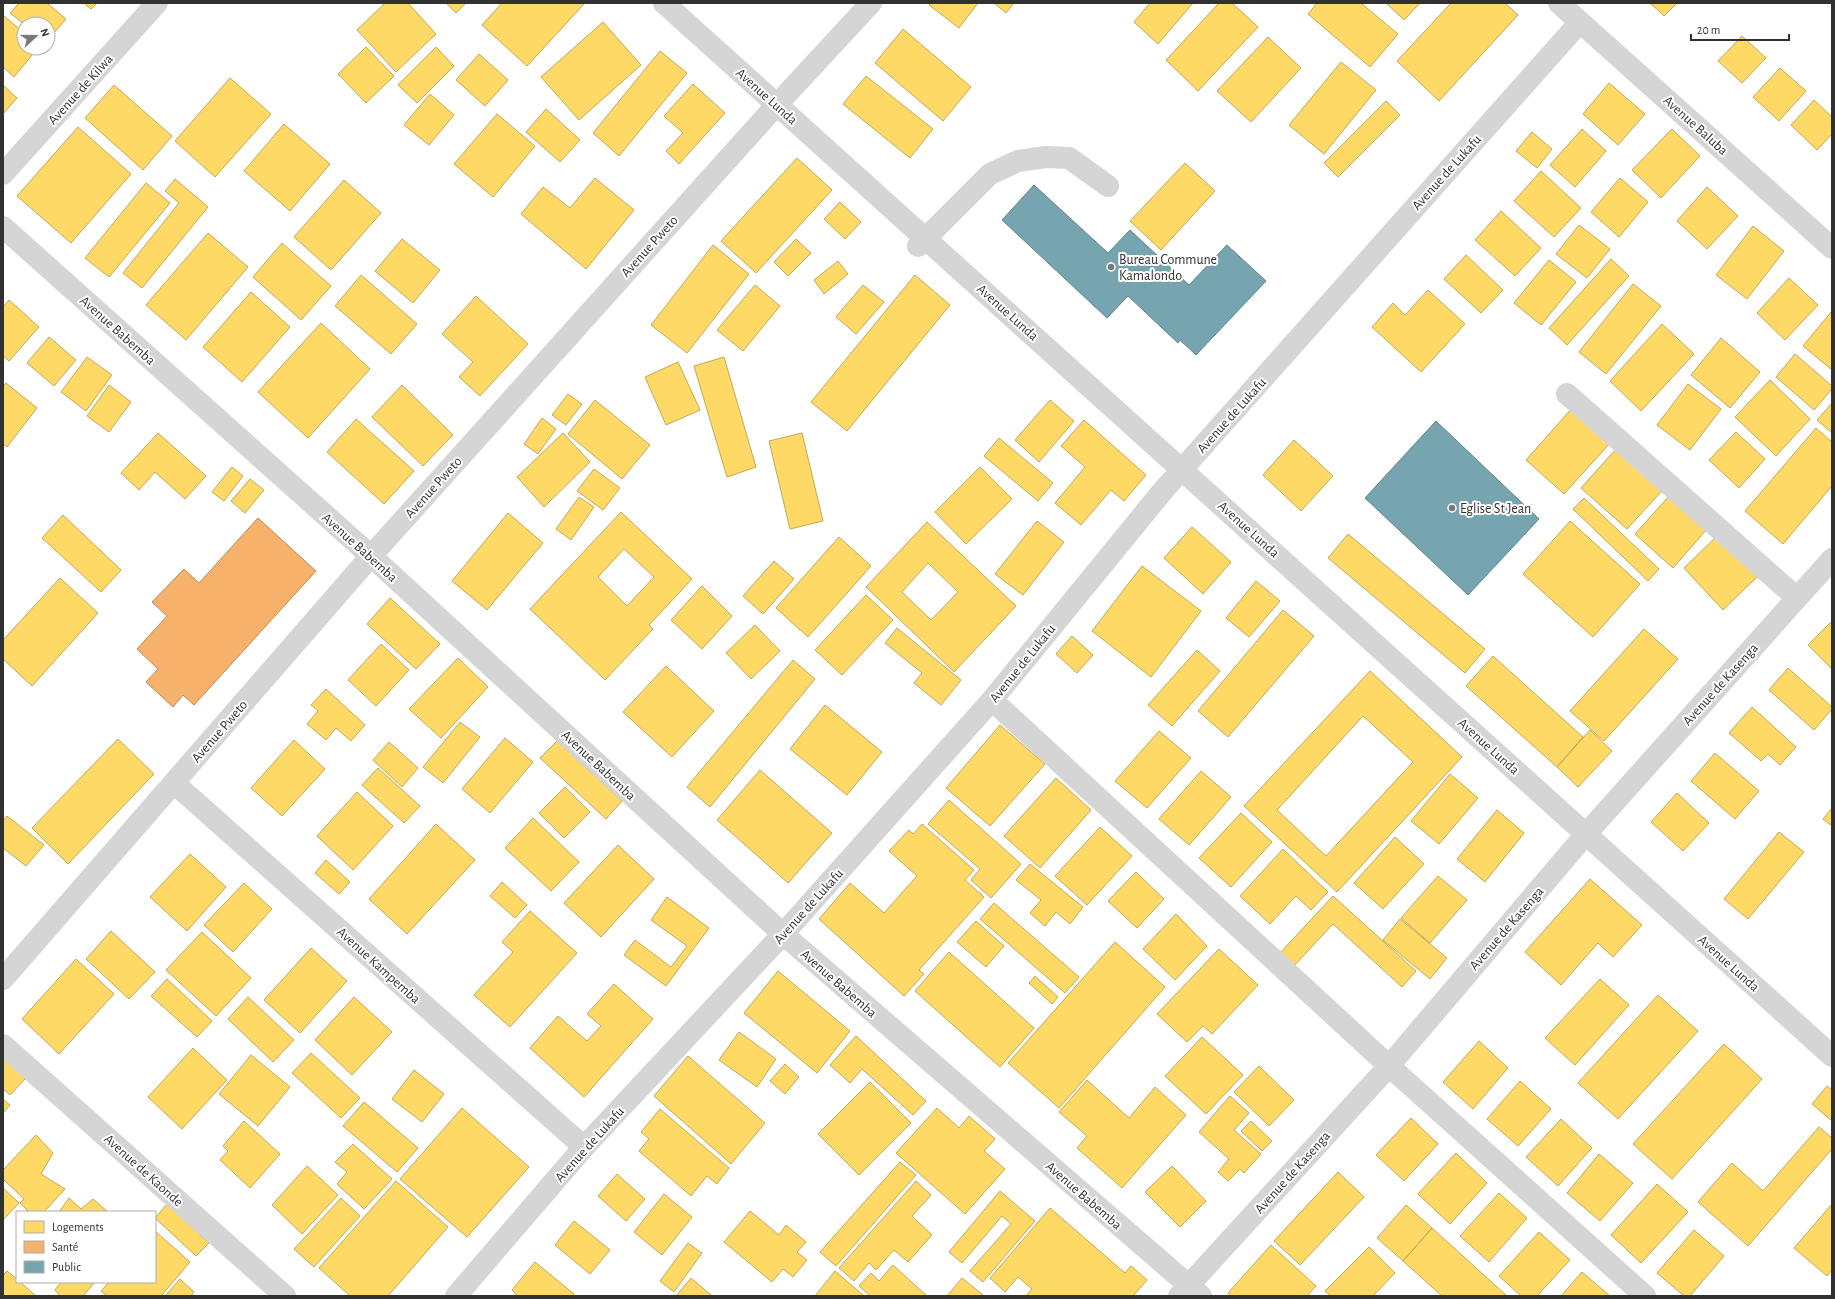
<svg xmlns="http://www.w3.org/2000/svg" width="1835" height="1299" font-family="'Alegreya Sans',sans-serif">
<style>
.homes{fill:#ffd966;stroke:#c1a756;fill-rule:evenodd}
.health{fill:#f6b26b;stroke:#bb8b5a}
.public{fill:#76a5af;stroke:#618289}
.lines{fill:none;stroke-linecap:round;stroke-linejoin:round}
.minor{stroke:#d5d5d5;stroke-width:22}
.poi-dot{fill:#797979;stroke:#fff;stroke-width:1.5}
.labels{text-anchor:middle;stroke-width:4;stroke-linejoin:round;paint-order:stroke}
.street-label{font-size:14px;fill:#313131;stroke:#fff}
.poi-label{font-size:14px;fill:#313131;stroke:#fff;text-anchor:start}
</style>
<rect width="100%" height="100%" fill="#fff"/>
<!-- homes -->
<path class="homes" d="M19 3H47L66 19 48 40V24H24L10 13Z
M84 3H97L91 9Z
M385 3H408L436 34 396 72 357 30Z
M446 3H466L456 13Z
M502 3H585L527 66 482 25Z
M930 3H978L959 28 929 5Z
M994 3H1014L1006 13Z
M1150 3H1193L1158 44 1134 22Z
M1219 3H1232L1258 27 1198 91 1166 60Z
M1317 3H1361L1398 34 1370 67 1308 14Z
M1386 3H1420L1404 20Z
M1451 3H1505L1518 15 1439 101 1397 61Z
M1650 3H1677L1664 16Z
M3 15 24 33V48H38L14 77 3 67Z
M603 22 641 65 579 120 541 77Z
M903 29 971 87 943 121 875 63Z
M1742 36 1766 58 1742 83 1718 61Z
M1268 37 1301 68 1251 122 1217 91Z
M366 47 394 76 366 103 338 74Z
M436 47 454 66 417 103 398 85Z
M660 51 687 73 619 156 593 133Z
M479 54 508 80 485 106 456 80Z
M1341 62 1376 90 1324 154 1289 125Z
M1780 68 1806 91 1779 121 1753 97Z
M866 76 933 129 910 158 843 104Z
M230 78 271 114 215 177 175 141Z
M1609 83 1645 114 1618 145 1583 114Z
M693 84 725 113 679 164 666 151 683 133 664 116Z
M3 85 17 98 3 114Z
M114 85 172 136 143 170 85 118Z
M430 94 454 115 429 145 404 125Z
M1814 100 1832 117V134L1817 150 1791 125Z
M1386 101 1400 115 1338 177 1324 163Z
M546 109 580 140 560 162 526 132Z
M497 114 535 146 493 197 454 164Z
M284 124 330 164 290 211 244 171Z
M78 127 131 174 71 243 17 196Z
M1582 129 1606 151 1575 187 1550 165Z
M1672 129 1700 156 1661 198 1632 170Z
M1532 132 1552 149 1537 168 1516 151Z
M797 158 832 190 756 273 721 241Z
M1185 163 1215 191 1161 250 1130 221Z
M1541 171 1581 208 1554 237 1514 201Z
M595 178 634 210 586 269 521 214 543 187 570 208Z
M1620 178 1648 202 1619 237 1591 212Z
M175 179 208 207 142 288 123 273 179 203 165 191Z
M344 180 381 213 331 270 294 237Z
M146 183 170 203 109 277 85 258Z
M1707 187 1738 216 1707 249 1677 221Z
M840 202 861 222 845 239 824 219Z
M1501 211 1541 248 1515 276 1475 240Z
M1579 225 1610 249 1587 278 1556 254Z
M1753 226 1784 251 1747 299 1716 275Z
M208 233 248 267 186 340 146 305Z
M402 239 440 270 413 303 375 271Z
M796 239 811 253 788 276 774 262Z
M282 243 331 286 301 320 253 277Z
M713 245 749 274 687 353 651 325Z
M1466 255 1503 290 1481 313 1444 279Z
M1611 259 1629 276 1567 345 1549 328Z
M1549 260 1576 282 1541 325 1514 303Z
M838 261 848 274 824 294 814 280Z
M361 275 417 324 391 354 335 306Z
M915 275 950 305 847 431 811 402Z
M1789 278 1818 305 1785 340 1757 313Z
M1633 284 1661 306 1606 374 1579 352Z
M755 285 780 306 743 351 717 330Z
M863 285 884 302 856 334 836 317Z
M1428 290 1465 324 1421 372 1372 327 1393 303 1405 315Z
M251 292 290 327 242 382 203 347Z
M476 296 528 344 480 396 459 377 473 362 442 334Z
M9 300 39 327 9 361 3 356V307Z
M1832 311V370L1803 346Z
M321 323 370 369 308 438 258 392Z
M1662 324 1694 354 1641 411 1610 381Z
M49 337 76 360 54 386 27 363Z
M1721 338 1760 372 1730 408 1691 375Z
M1795 354 1832 386V389L1814 410 1776 377Z
M87 357 112 375 86 411 61 392Z
M724 357 756 467 727 477 694 366Z
M678 362 700 410 666 425 645 377Z
M1770 380 1810 419 1776 456 1735 417Z
M6 383 37 408 7 447 3 444V387Z
M1688 384 1721 409 1690 450 1657 425Z
M109 385 131 402 109 432 87 416Z
M402 385 453 435 423 466 372 417Z
M568 394 582 404 566 425 552 415Z
M595 400 650 445 622 479 568 434Z
M1050 400 1074 421 1039 462 1015 440Z
M1832 403V433L1817 420Z
M1573 407 1611 442 1564 494 1526 460Z
M542 418 556 429 538 454 524 444Z
M356 419 414 471 384 504 327 452Z
M1084 420 1146 475 1124 501 1111 490 1081 525 1055 503 1085 467 1061 446Z
M1816 428 1832 442V486L1783 544 1745 511Z
M1736 432 1765 459 1739 488 1709 460Z
M158 433 206 476 185 499 155 472 139 490 121 473Z
M563 433 590 462 544 507 517 477Z
M802 433 823 521 790 529 769 441Z
M999 438 1053 483 1038 501 984 456Z
M1294 440 1333 476 1301 511 1263 475Z
M1616 449 1662 491 1627 529 1581 488Z
M232 467 243 476 224 501 212 492Z
M980 467 1012 499 966 544 935 512Z
M594 469 620 488 603 510 577 491Z
M250 479 264 490 245 513 231 501Z
M1669 496 1707 529 1673 568 1635 534Z
M579 497 594 507 571 540 556 529Z
M1584 498 1659 569 1648 581 1573 509Z
M621 512 692 579 649 625 653 629 605 680 530 609ZM624 549 654 577 627 606 598 577Z
M508 513 543 543 487 610 452 581Z
M63 515 121 570 101 592 42 538Z
M1037 521 1064 542 1023 595 995 574Z
M1570 521 1640 584 1593 637 1523 574Z
M927 522 1016 606 954 672 866 587ZM928 563 958 592 931 620 902 592Z
M1192 527 1231 562 1203 594 1164 558Z
M1348 534 1485 649 1465 673 1328 558Z
M1718 535 1757 577 1723 610 1684 568Z
M839 537 871 566 808 637 776 608Z
M774 561 794 579 763 614 743 596Z
M1142 566 1201 611 1151 677 1092 631Z
M60 578 98 613 32 686 3 659V640Z
M1256 581 1280 601 1249 637 1226 618Z
M702 586 732 616 702 649 671 620Z
M866 595 893 620 842 675 815 650Z
M390 598 440 644 416 669 367 624Z
M1283 610 1314 636 1228 737 1198 711Z
M1832 621V669L1808 645Z
M755 625 780 651 751 679 726 653Z
M897 628 961 680 941 705 914 683 922 673 885 643Z
M1644 629 1678 659 1604 741 1570 711Z
M1072 636 1093 655 1077 673 1056 654Z
M381 644 409 670 376 706 348 680Z
M1197 650 1220 671 1172 726 1148 705Z
M1493 656 1583 737 1557 767 1466 686Z
M458 658 488 687 441 738 409 709Z
M793 660 815 679 710 807 687 787Z
M666 666 714 711 672 757 623 712Z
M1788 668 1832 707V709L1814 730 1769 690Z
M1370 671 1462 757 1337 892 1244 806ZM1363 716 1413 762 1326 856 1277 810Z
M326 689 365 725 351 741 336 728 326 740 307 724 318 711 311 705Z
M825 705 882 752 847 795 790 749Z
M1752 707 1796 747 1780 765 1768 754 1761 761 1729 733Z
M460 722 480 737 443 783 423 767Z
M1000 725 1045 764 990 826 946 788Z
M1590 730 1612 751 1578 787 1557 767Z
M1159 731 1191 758 1147 808 1115 781Z
M505 738 533 762 490 813 462 789Z
M118 739 154 774 68 864 32 828Z
M294 740 325 769 282 816 251 788Z
M557 741 622 801 606 819 540 758Z
M389 742 418 768 402 787 373 760Z
M1715 753 1759 791 1735 819 1691 781Z
M378 768 420 806 404 823 362 785Z
M760 770 832 833 788 883 717 820Z
M1201 771 1231 797 1189 845 1159 819Z
M1450 774 1478 798 1439 844 1411 821Z
M1056 778 1091 810 1040 868 1004 836Z
M565 787 590 812 564 838 539 813Z
M357 792 393 826 353 870 317 836Z
M1677 793 1709 823 1683 851 1651 822Z
M949 800 1021 864 991 898 971 880 980 869 928 824Z
M1832 808V826L1823 819Z
M1497 810 1524 833 1485 882 1457 859Z
M1241 813 1272 842 1231 887 1199 858Z
M7 816 44 845 26 866 3 848V821Z
M533 818 579 862 551 891 505 848Z
M436 824 475 860 407 934 369 899Z
M922 824 974 870 965 880 984 897 919 970 924 974 904 996 819 919 850 883 884 913 917 876 889 851 909 830 913 834Z
M1100 827 1132 856 1087 905 1055 876Z
M1779 832 1804 852 1748 919 1724 899Z
M1395 837 1424 864 1383 909 1354 883Z
M618 845 654 879 601 937 564 903Z
M1283 849 1328 892 1311 910 1296 896 1270 924 1240 896Z
M190 854 226 887 187 931 150 897Z
M326 860 350 882 339 894 315 873Z
M1030 864 1083 907 1070 924 1056 912 1045 926 1030 913 1041 900 1016 880Z
M1136 872 1164 899 1137 928 1108 901Z
M1438 876 1467 900 1430 943 1401 918Z
M1590 879 1642 925 1613 957 1598 943 1561 985 1525 952Z
M502 882 527 905 515 918 490 896Z
M244 883 272 909 233 952 204 925Z
M1333 896 1416 971 1402 987 1333 924 1294 966 1280 953Z
M667 897 709 928 666 986 624 955 635 940 671 967 687 946 651 920Z
M994 903 1079 977 1065 993 980 919Z
M530 911 577 953 510 1027 474 995 513 952 502 942Z
M1176 914 1207 946 1175 980 1143 949Z
M1400 919 1447 958 1430 979 1383 940Z
M976 921 1004 946 986 967 957 942Z
M111 931 155 972 129 999 86 959Z
M202 932 251 978 216 1016 166 970Z
M1115 942 1165 987 1059 1108 1008 1063Z
M311 948 347 981 300 1033 264 1000Z
M1219 949 1258 985 1212 1034 1203 1026 1187 1042 1157 1014Z
M949 952 1034 1028 1000 1067 915 991Z
M76 959 114 994 59 1054 22 1019Z
M778 971 850 1031 817 1073 744 1013Z
M1035 976 1058 997 1052 1004 1029 983Z
M167 979 212 1021 197 1037 151 996Z
M1600 979 1629 1005 1575 1065 1545 1038Z
M614 984 653 1019 584 1097 530 1048 558 1016 587 1041 601 1026 587 1014Z
M1658 995 1698 1031 1618 1119 1578 1083Z
M248 997 294 1040 273 1062 228 1019Z
M354 997 392 1032 352 1075 315 1040Z
M739 1032 776 1059 757 1087 719 1060Z
M856 1036 926 1101 913 1115 862 1069 850 1083 830 1065Z
M1202 1037 1243 1075 1206 1114 1165 1076Z
M1479 1041 1508 1068 1473 1109 1443 1082Z
M1724 1044 1762 1079 1672 1179 1633 1144Z
M193 1048 227 1080 182 1129 148 1097Z
M311 1053 360 1098 341 1118 292 1073Z
M251 1055 290 1087 258 1126 219 1094Z
M3 1056 27 1077 10 1095 3 1089Z
M688 1056 765 1123 731 1164 654 1096Z
M785 1064 799 1077 785 1094 770 1081Z
M1259 1066 1294 1100 1269 1126 1234 1092Z
M414 1070 444 1094 422 1122 392 1099Z
M1087 1080 1129 1118 1155 1087 1186 1115 1122 1188 1077 1148 1087 1136 1059 1112Z
M1520 1081 1551 1109 1518 1146 1487 1119Z
M870 1082 911 1123 859 1175 818 1134Z
M1827 1086 1832 1090V1121L1812 1104Z
M1230 1096 1249 1113 1234 1130 1261 1154 1244 1173 1240 1169 1228 1181 1218 1172 1229 1159 1199 1132Z
M3 1099 10 1105 3 1113Z
M364 1102 418 1148 397 1172 343 1126Z
M462 1108 529 1167 467 1237 400 1179Z
M937 1108 959 1128 969 1116 995 1139 984 1151 1005 1169 965 1214 896 1153Z
M660 1109 729 1168 717 1184 707 1176 691 1196 639 1151 649 1139 641 1132Z
M1411 1118 1438 1144 1404 1181 1376 1155Z
M1561 1119 1592 1148 1558 1186 1526 1157Z
M244 1121 280 1154 250 1188 220 1160 228 1151 223 1146Z
M1251 1121 1272 1141 1262 1151 1241 1131Z
M1819 1127 1832 1138V1149L1748 1246 1698 1202 1732 1163 1763 1191Z
M36 1135 53 1153 41 1174 65 1189 44 1212H29L20 1203 24 1199 3 1179V1170Z
M353 1144 392 1179 364 1209 337 1184 347 1172 335 1162Z
M1456 1153 1487 1183 1450 1224 1418 1194Z
M1599 1154 1633 1183 1600 1221 1567 1193Z
M900 1162 916 1175 836 1266 820 1252Z
M307 1166 338 1195 302 1234 272 1205Z
M1172 1166 1206 1201 1180 1227 1145 1192Z
M1338 1172 1364 1197 1300 1265 1274 1241Z
M617 1174 645 1199 626 1221 598 1196Z
M396 1181 448 1227 388 1296H350L319 1268Z
M916 1181 931 1195 912 1216 932 1235 908 1262 894 1250 876 1270 869 1263 854 1281 839 1268Z
M1657 1184 1688 1212 1641 1263 1611 1235Z
M3 1188 19 1203 3 1220Z
M1000 1191 1035 1221 983 1282 970 1271 1011 1224 1002 1216 962 1263 949 1252Z
M1499 1193 1527 1218 1489 1262 1460 1236Z
M664 1194 692 1217 662 1255 634 1232Z
M69 1198 81 1209 93 1199 108 1212H59Z
M341 1198 360 1216 314 1267 294 1249Z
M167 1204 209 1243 196 1256 155 1218Z
M1832 1204V1270L1827 1276 1794 1248Z
M1406 1205 1432 1228 1403 1261 1377 1238Z
M1050 1208 1125 1273 1131 1266 1147 1280 1133 1296H1026L1032 1289 1018 1277 1005 1292 990 1278Z
M750 1211 779 1235 786 1225 806 1242 797 1252 807 1260 793 1277 783 1269 772 1282 724 1242Z
M574 1221 610 1250 590 1274 555 1245Z
M1432 1228 1507 1296H1442L1403 1261Z
M1694 1230 1724 1256 1690 1296H1684L1657 1273Z
M155 1231 190 1262 161 1296H107L101 1291 109 1282H155Z
M1539 1232 1570 1260 1537 1296H1521L1499 1276Z
M688 1243 702 1253 674 1292 660 1281Z
M1271 1245 1316 1286 1307 1296H1231L1228 1293Z
M1369 1247 1395 1273 1373 1296H1331L1325 1291Z
M535 1262 574 1294 572 1296H518L512 1290Z
M893 1265 927 1296H870L859 1286 871 1273 879 1281Z
M7 1271 17 1279V1282H20L36 1296H3V1275Z
M835 1271 864 1296H815Z
M1582 1272 1610 1296H1561Z
M691 1278 712 1296H676Z
M962 1278 983 1295 982 1296H947Z
M180 1279 194 1292 191 1296H165Z
M61 1282H95L83 1296H60L55 1290Z"/>
<!-- health -->
<path class="health" d="M258 518 316 571 194 705 183 695 173 707 146 682 158 669 137 649 167 616 152 602 184 569 199 583Z"/>
<!-- public -->
<path class="public" d="M1034 185 1108 253 1130 230 1189 285 1227 245 1266 281 1196 355 1180 340 1178 343 1128 296 1107 318 1002 220Z
M1436 421 1539 519 1468 595 1365 498Z"/>
<g class="lines">
<!-- minor -->
<path class="minor" d="M664 3 1832 1056
M1559 3 1832 248
M3 174 157 3
M3 227 371 556 783 934 1201 1296
M918 246 990 174 1018 161 1046 157 1069 158 1108 186
M1567 394 1797 598
M992 700 1389 1066 1645 1296
M174 783 584 1147
M3 979 371 556 771 111 871 3
M3 1045 285 1296
M456 1296 584 1147 783 934 992 700 1161 493 1580 22
M1179 1296 1389 1066 1586 834 1832 559"/>
</g>
<!-- markers -->
<g class="poi-dot">
<circle cx="1111" cy="267" r="4"/>
<circle cx="1452" cy="508" r="4"/>
</g>
<g class="labels">
<!-- street labels -->
<g class="street-label">
<text transform="translate(80 89) rotate(-48)" y="5">Avenue de Kilwa</text>
<text transform="translate(767 96) rotate(42)" y="5">Avenue Lunda</text>
<text transform="translate(1696 125) rotate(42)" y="5">Avenue Baluba</text>
<text transform="translate(1446 172) rotate(-48)" y="5">Avenue de Lukafu</text>
<text transform="translate(649 246) rotate(-48)" y="5">Avenue Pweto</text>
<text transform="translate(1008 312) rotate(42)" y="5">Avenue Lunda</text>
<text transform="translate(118 330) rotate(42)" y="5">Avenue Babemba</text>
<text transform="translate(1231 415) rotate(-48)" y="5">Avenue de Lukafu</text>
<text transform="translate(433 487) rotate(-48)" y="5">Avenue Pweto</text>
<text transform="translate(1249 529) rotate(42)" y="5">Avenue Lunda</text>
<text transform="translate(360 547) rotate(42)" y="5">Avenue Babemba</text>
<text transform="translate(1022 663) rotate(-51)" y="5">Avenue de Lukafu</text>
<text transform="translate(1720 684) rotate(-48)" y="5">Avenue de Kasenga</text>
<text transform="translate(219 731) rotate(-49)" y="5">Avenue Pweto</text>
<text transform="translate(1489 746) rotate(42)" y="5">Avenue Lunda</text>
<text transform="translate(599 765) rotate(43)" y="5">Avenue Babemba</text>
<text transform="translate(808 906) rotate(-48)" y="5">Avenue de Lukafu</text>
<text transform="translate(1506 928) rotate(-49)" y="5">Avenue de Kasenga</text>
<text transform="translate(1729 963) rotate(42)" y="5">Avenue Lunda</text>
<text transform="translate(379 965) rotate(42)" y="5">Avenue Kampemba</text>
<text transform="translate(839 983) rotate(41)" y="5">Avenue Babemba</text>
<text transform="translate(589 1144) rotate(-48)" y="5">Avenue de Lukafu</text>
<text transform="translate(144 1170) rotate(42)" y="5">Avenue de Kaonde</text>
<text transform="translate(1292 1172) rotate(-48)" y="5">Avenue de Kasenga</text>
<text transform="translate(1084 1195) rotate(41)" y="5">Avenue Babemba</text>
</g>
<!-- poi labels -->
<g class="poi-label">
<text x="1119" y="264">Bureau Commune<tspan x="1119" dy="16">Kamalondo</tspan></text>
<text x="1460" y="513">Eglise St Jean</text>
</g>
</g>
<!-- border -->
<rect width="1835" height="1299" fill="none" stroke="#313131" stroke-width="8"/>
<!-- legend -->
<rect x="16" y="1211" width="140" height="72" fill="#ffffff" stroke="#adadad"/>
<rect x="24" y="1221" width="20" height="12" fill="#ffd966" stroke="#adadad"/>
<text x="52" y="1231" font-size="12" fill="#313131">Logements</text>
<rect x="24" y="1241" width="20" height="12" fill="#f6b26b" stroke="#adadad"/>
<text x="52" y="1251" font-size="12" fill="#313131">Santé</text>
<rect x="24" y="1261" width="20" height="12" fill="#76a5af" stroke="#adadad"/>
<text x="52" y="1271" font-size="12" fill="#313131">Public</text>
<!-- north arrow -->
<g transform="translate(36 36) rotate(69)"><circle r="19" fill="#ffffff" stroke="#adadad"/>
<path d="M0-3L7 15L0 10L-7 15Z" fill="#797979"/>
<text y="-6" font-size="11" font-weight="bold" text-anchor="middle" fill="#313131">N</text>
</g>
<!-- scale -->
<path d="M1691 34v6h98v-6" fill="none" stroke="#313131" stroke-width="2"/>
<text x="1697" y="34" font-size="12" fill="#313131" stroke="#ffffff" stroke-width="3" paint-order="stroke">20 m</text>
</svg>
